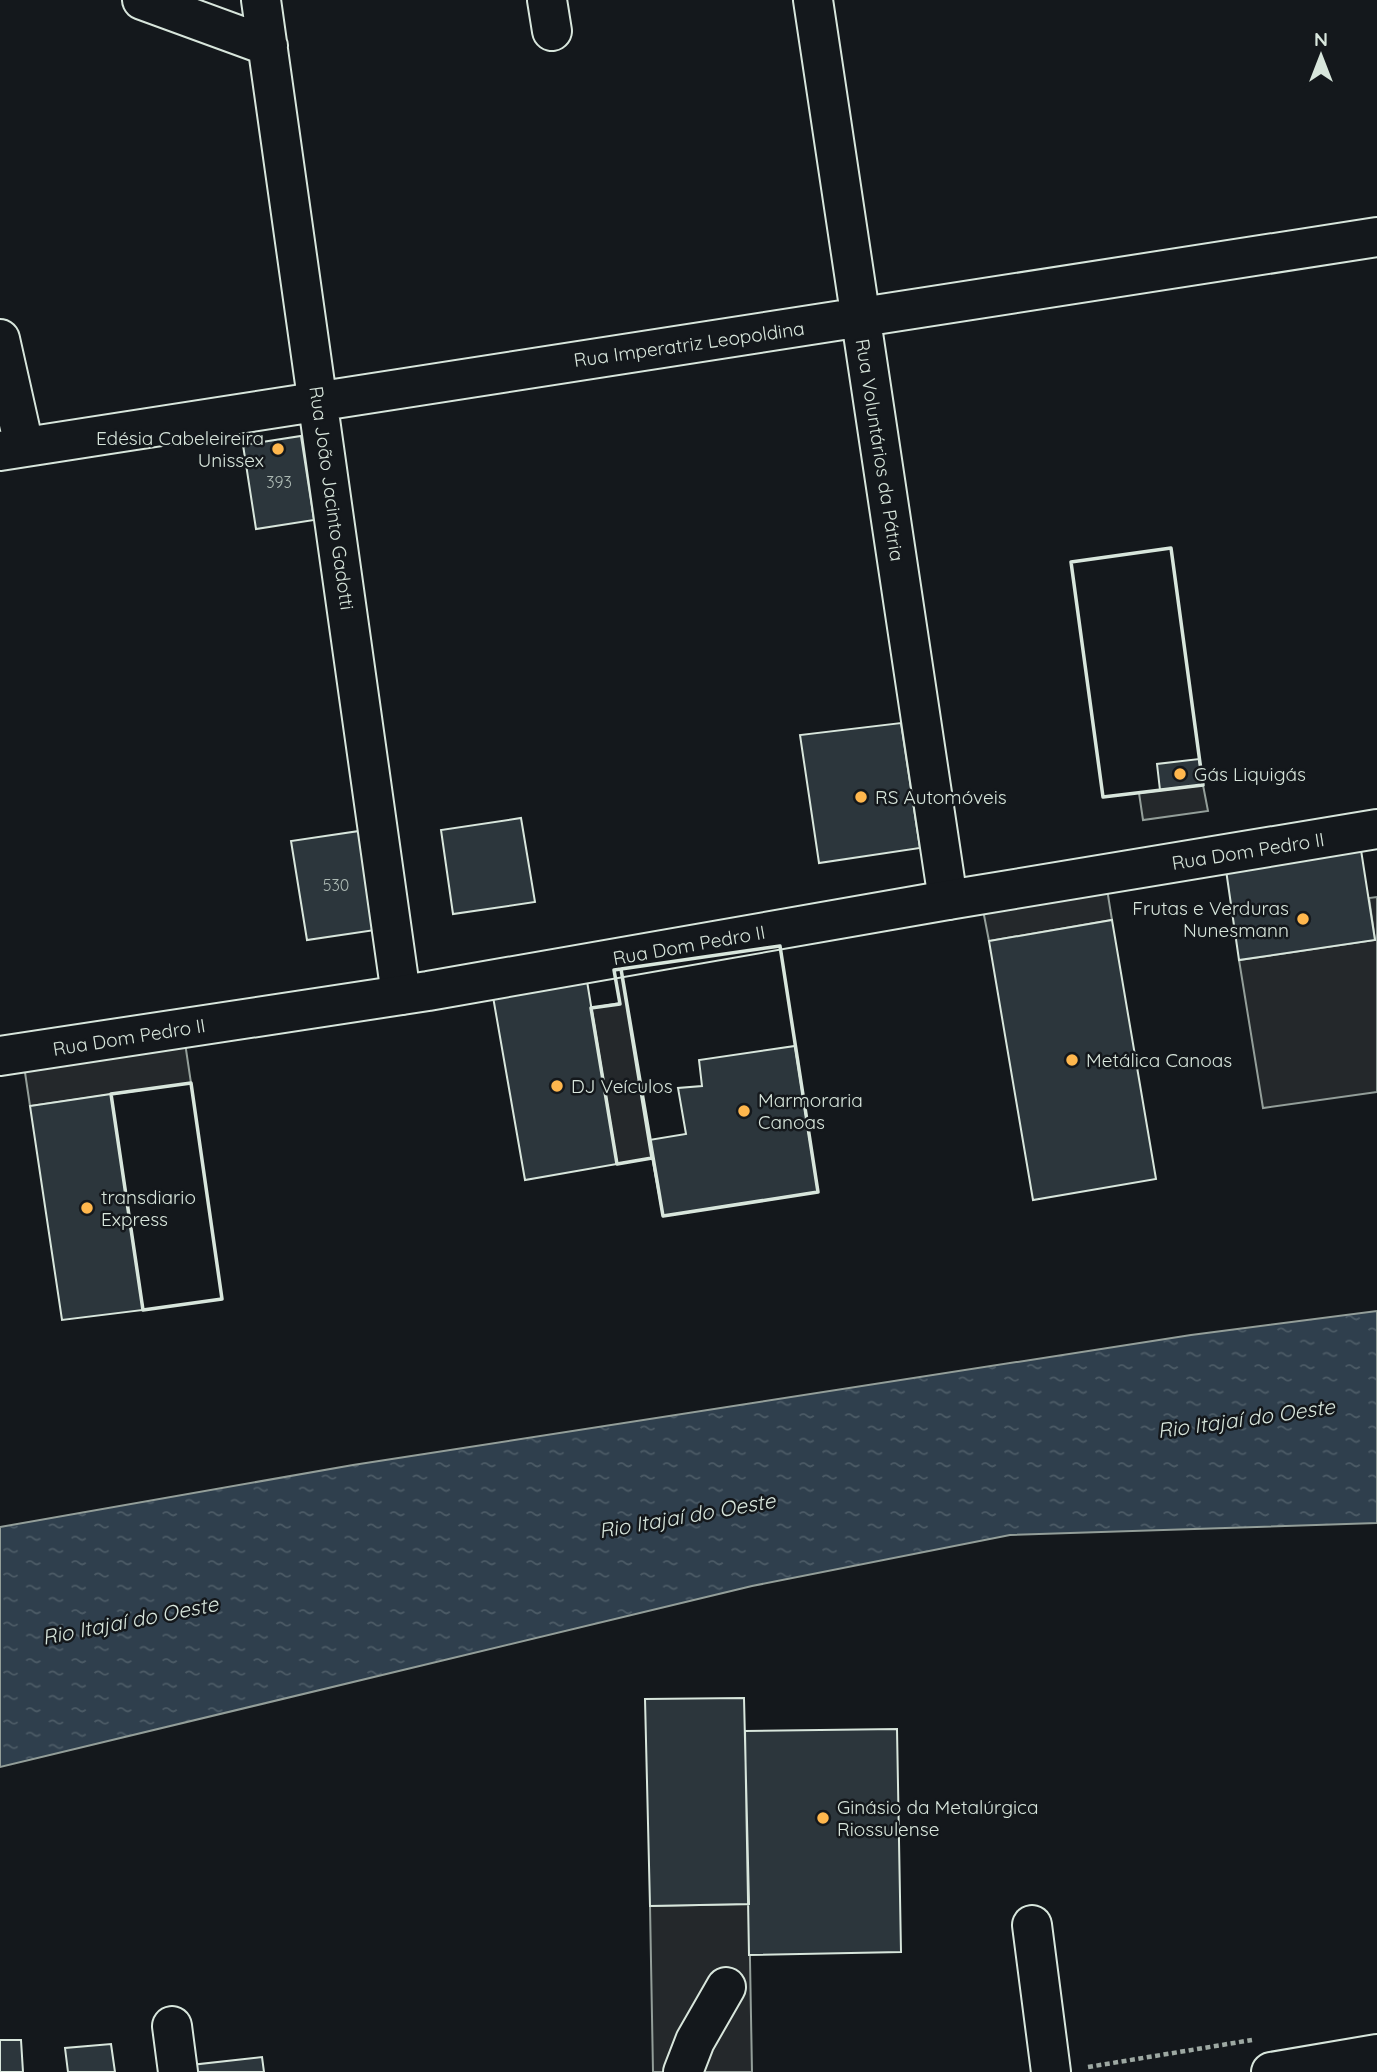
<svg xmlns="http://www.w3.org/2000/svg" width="1377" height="2072" font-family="Quicksand,sans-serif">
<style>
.parking{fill:#24282b;stroke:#939e99;stroke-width:2}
.water{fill:url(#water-ripples);stroke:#939e99;stroke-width:2}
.building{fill:#2c363c;stroke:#d8e6dc;stroke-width:2}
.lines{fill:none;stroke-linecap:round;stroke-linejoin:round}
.minor-casing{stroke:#d8e6dc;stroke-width:42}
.major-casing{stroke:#d8e6dc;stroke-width:42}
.path{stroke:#9da8a2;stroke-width:4.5;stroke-dasharray:5 3.5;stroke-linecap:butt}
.minor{stroke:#14181c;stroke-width:38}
.major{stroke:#14181c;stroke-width:38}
.wall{stroke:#d8e6dc;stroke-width:3.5}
.poi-dot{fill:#ffb74d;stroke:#14181c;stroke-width:2.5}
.labels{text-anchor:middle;stroke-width:5;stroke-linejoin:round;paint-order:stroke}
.number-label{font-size:16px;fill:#adbab4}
.street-label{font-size:19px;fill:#d8e6dc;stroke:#14181c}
.poi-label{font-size:19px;fill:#d8e6dc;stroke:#14181c;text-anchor:start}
.water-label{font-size:21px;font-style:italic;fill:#d8e6dc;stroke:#14181c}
</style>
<defs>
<pattern id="water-ripples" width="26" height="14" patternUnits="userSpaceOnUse" patternTransform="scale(1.75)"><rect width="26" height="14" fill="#2f3f4d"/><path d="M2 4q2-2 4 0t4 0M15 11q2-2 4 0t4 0" fill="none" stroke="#4c5b66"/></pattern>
</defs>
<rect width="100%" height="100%" fill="#14181c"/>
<!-- parking -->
<path class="parking" d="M1203 785 1208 811 1143 820 1139 793Z
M1107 889 1112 920 989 941 983 910Z
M1377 897V1092L1263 1108 1239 960 1375 940 1369 898Z
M621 969 652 1158 617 1164 591 1008 620 1003 614 970Z
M184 1036 191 1083 30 1106 23 1059Z
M749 1904 752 2072H653L650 1906Z"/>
<!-- water -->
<path class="water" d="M1377 1311V1523L1010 1535 752 1586 0 1767V1527L353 1465 1191 1335Z"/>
<!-- building -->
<path class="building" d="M301 436 314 520 256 529 243 445Z
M901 723 920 848 819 863 800 735Z
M1199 759 1203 785 1160 790 1157 764Z
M521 818 535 902 453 914 441 830Z
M366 830 382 929 307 940 291 841Z
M1361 850 1375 940 1239 960 1226 870Z
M1112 920 1156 1179 1033 1200 989 941Z
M586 975 617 1164 525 1180 492 991Z
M795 1046 818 1192 663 1216 649 1140 686 1134 678 1088 702 1086 699 1060Z
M111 1094 143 1310 62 1320 30 1106Z
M744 1698 749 1904 650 1906 645 1699Z
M897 1729 901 1952 749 1955 745 1731Z
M0 2040H21L23 2072H0Z
M111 2044 115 2072H68L65 2048Z
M262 2057 264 2072H192L191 2065Z"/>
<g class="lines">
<!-- minor casing -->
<g class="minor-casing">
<path id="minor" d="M142 0 268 46
M261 0 401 995
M547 0 552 31
M813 0 948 900
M0 339 24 446
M0 451 1377 237
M1032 1925 1051 2072
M172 2026 178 2072
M683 2072 695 2041 726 1987"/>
</g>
<!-- major casing -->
<g class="major-casing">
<path id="major" d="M0 1056 428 991 948 900 1377 829
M1271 2072 1377 2054"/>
</g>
<!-- path -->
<path class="path" d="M1088 2067 1252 2040"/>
<!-- minor -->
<use href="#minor" class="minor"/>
<!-- major -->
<use href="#major" class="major"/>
<!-- wall -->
<path class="wall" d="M1171 548 1203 785 1103 797 1071 562Z
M780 946 818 1192 663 1216 621 969Z
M621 969 652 1158 617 1164 591 1008 620 1004 614 970Z
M191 1083 222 1299 143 1310 111 1094Z"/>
</g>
<!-- markers -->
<g class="poi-dot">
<circle cx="278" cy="449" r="7"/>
<circle cx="1180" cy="774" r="7"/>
<circle cx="861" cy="797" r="7"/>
<circle cx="1303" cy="919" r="7"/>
<circle cx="1072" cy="1060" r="7"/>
<circle cx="557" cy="1086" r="7"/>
<circle cx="744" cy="1111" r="7"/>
<circle cx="87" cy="1208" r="7"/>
<circle cx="823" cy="1818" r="7"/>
</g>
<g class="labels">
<!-- number labels -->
<g class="number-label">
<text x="279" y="488">393</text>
<text x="336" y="891">530</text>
</g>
<!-- street labels -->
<g class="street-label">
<text transform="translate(689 344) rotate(-8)" y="7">Rua Imperatriz Leopoldina</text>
<text transform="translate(880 450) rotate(81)" y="7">Rua Voluntários da Pátria</text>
<text transform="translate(332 498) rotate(82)" y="7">Rua João Jacinto Gadotti</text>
<text transform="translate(1248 851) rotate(-9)" y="7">Rua Dom Pedro II</text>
<text transform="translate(689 945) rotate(-10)" y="7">Rua Dom Pedro II</text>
<text transform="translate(129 1037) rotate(-9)" y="7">Rua Dom Pedro II</text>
</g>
<!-- poi labels -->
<g class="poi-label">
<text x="264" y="445" text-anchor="end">Edésia Cabeleireira<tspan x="264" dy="22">Unissex</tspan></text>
<text x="1194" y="781">Gás Liquigás</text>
<text x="875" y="804">RS Automóveis</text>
<text x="1289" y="915" text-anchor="end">Frutas e Verduras<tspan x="1289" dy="22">Nunesmann</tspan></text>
<text x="1086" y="1067">Metálica Canoas</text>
<text x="571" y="1093">DJ Veículos</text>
<text x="758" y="1107">Marmoraria<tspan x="758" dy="22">Canoas</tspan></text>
<text x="101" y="1204">transdiario<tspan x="101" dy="22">Express</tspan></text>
<text x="837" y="1814">Ginásio da Metalúrgica<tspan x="837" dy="22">Riossulense</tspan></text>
</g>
<!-- water labels -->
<g class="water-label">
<text transform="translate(1246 1419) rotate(-8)" y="7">Rio Itajaí do Oeste</text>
<text transform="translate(687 1516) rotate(-10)" y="7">Rio Itajaí do Oeste</text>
<text transform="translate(130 1621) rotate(-11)" y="7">Rio Itajaí do Oeste</text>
</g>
</g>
<!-- north arrow -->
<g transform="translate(1321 56)" stroke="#14181c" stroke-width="5" paint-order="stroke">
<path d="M0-5L12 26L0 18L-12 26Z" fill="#d8e6dc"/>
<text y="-10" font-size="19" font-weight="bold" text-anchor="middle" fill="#d8e6dc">N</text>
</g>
</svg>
